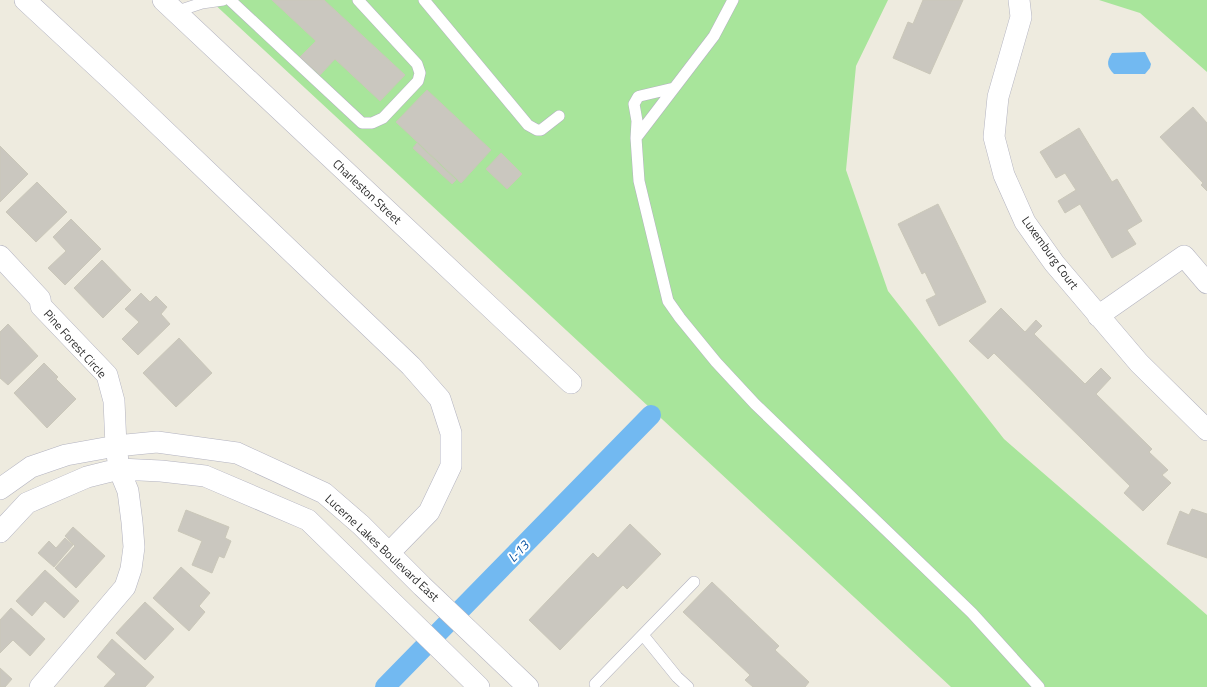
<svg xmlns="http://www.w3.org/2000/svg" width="1207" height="687" font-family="'Titillium Web',sans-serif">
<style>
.green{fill:#a8e59b}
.water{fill:#72b9f1}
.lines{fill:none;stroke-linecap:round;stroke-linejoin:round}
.canal{stroke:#72b9f1;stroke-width:20}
.building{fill:#cac7bf;stroke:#cac7b9}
.lane-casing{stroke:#b3b3c0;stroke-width:12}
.street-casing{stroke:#b3b3c0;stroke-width:22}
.lane{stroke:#fff;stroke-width:11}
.street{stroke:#fff;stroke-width:21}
.labels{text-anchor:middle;stroke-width:4;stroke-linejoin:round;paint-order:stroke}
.street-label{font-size:12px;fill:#2d2d2d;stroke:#fff}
.water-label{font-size:13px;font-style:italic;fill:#0b54a3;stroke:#fff}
</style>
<rect width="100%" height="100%" fill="#eeebdf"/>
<!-- green -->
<path class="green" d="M210 0H888L856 66 846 170 888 291 1004 439 1207 615V687H951Z
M1099 0H1207V72L1140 13Z"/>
<!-- water -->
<path class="water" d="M1145 52 1151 64 1150 68 1145 74H1114C1107 67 1106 62 1112 53Z"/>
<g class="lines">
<!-- canal -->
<path class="canal" d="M385 687 651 415"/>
</g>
<!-- building -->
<path class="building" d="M272 0H324L405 75 380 101 335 59 320 75 300 57 316 41Z
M923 0H963L930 74 893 58 908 22 913 24Z
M427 90 491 150 461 183 396 122Z
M1193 107 1207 123V191L1201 185 1203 183 1160 137Z
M1079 128 1112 182 1117 179 1142 221 1127 230 1136 244 1112 258 1080 204 1065 213 1058 201 1076 190 1065 173 1056 178 1040 152Z
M417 143 456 180 452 184 413 148Z
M0 146 28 174 0 202Z
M501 153 522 174 507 189 486 169Z
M37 182 67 212 36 242 6 212Z
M938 204 986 302 939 326 926 300 936 295 925 272 922 274 898 224Z
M71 219 101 249 65 285 48 268 66 251 53 237Z
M102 260 131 290 103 318 74 288Z
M141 293 150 302 156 296 167 307 161 314 170 324 138 355 122 339 139 322 125 309Z
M1001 308 1025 332 1036 320 1042 326 1034 334 1085 384 1101 368 1111 378 1096 394 1152 449 1149 452 1168 470 1162 475 1171 483 1143 511 1124 493 1130 486 994 353 988 359 969 341Z
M8 324 38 356 8 385 0 378V332Z
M179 338 212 373 176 407 143 373Z
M44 363 58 377 56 379 76 399 47 428 14 393Z
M1192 509 1207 514V558L1167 544 1180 511 1189 515Z
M186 510 229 527 225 538 231 541 224 558 219 556 212 573 192 565 202 541 178 531Z
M630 524 661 554 627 589 623 585 560 650 529 620 593 553 598 558Z
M73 527 105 556 76 588 55 568 75 546 65 536Z
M65 538 73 545 54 567 38 553 49 541 56 548Z
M181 567 210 593 199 606 205 612 189 631 153 598Z
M45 570 79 601 64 618 45 601 32 616 16 601Z
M712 582 779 646 775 650 809 682 805 687H753L745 680 750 675 683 612Z
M145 602 174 629 145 660 116 633Z
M11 608 45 639 30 656 13 640 0 653V620Z
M112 639 154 677 145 687H104L116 674 97 657Z
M0 668 12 679 5 687H0Z"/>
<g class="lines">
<!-- lane casing -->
<g class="lane-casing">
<path id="lane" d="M230 0 362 123H372L383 118 418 81 420 73 417 64 358 0
M424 0 528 125 537 130H541L559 116
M175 12 202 3 223 0
M674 88 640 96 638 97 634 104 637 121 636 138 639 181 668 301 680 318 716 362 755 404 972 613 1039 687
M636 138 714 36 733 0
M643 635 677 677 688 687
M595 684 694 582"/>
</g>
<!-- street casing -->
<g class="street-casing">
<path id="street" d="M25 0 121 89 411 366 440 399 451 433V466L429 512 389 553
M163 0 571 383
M1019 0 1021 17 998 97 994 137 1004 175 1025 222 1054 263 1139 363 1207 430
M0 256 40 299 41 306 107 375 114 401 116 446 119 469 128 491 132 522 134 547 131 569 125 587 40 687
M1098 316 1184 256 1207 283
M0 489 31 467 66 455 116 446 157 442 237 453 324 493 361 525 422 586 528 687
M0 532 27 503 87 477 119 469 161 471 205 476 308 520 479 687"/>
</g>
<!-- lane -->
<use href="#lane" class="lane"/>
<!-- street -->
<use href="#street" class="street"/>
</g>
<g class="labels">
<!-- street labels -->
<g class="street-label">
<text transform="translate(367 192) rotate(43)" y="4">Charleston Street</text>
<text transform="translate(1050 253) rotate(54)" y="4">Luxemburg Court</text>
<text transform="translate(75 344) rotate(48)" y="4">Pine Forest Circle</text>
<text transform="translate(382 548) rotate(43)" y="4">Lucerne Lakes Boulevard East</text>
</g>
<!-- water labels -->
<g class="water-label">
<text transform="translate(518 551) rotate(-46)" y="5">L-13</text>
</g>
</g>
</svg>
